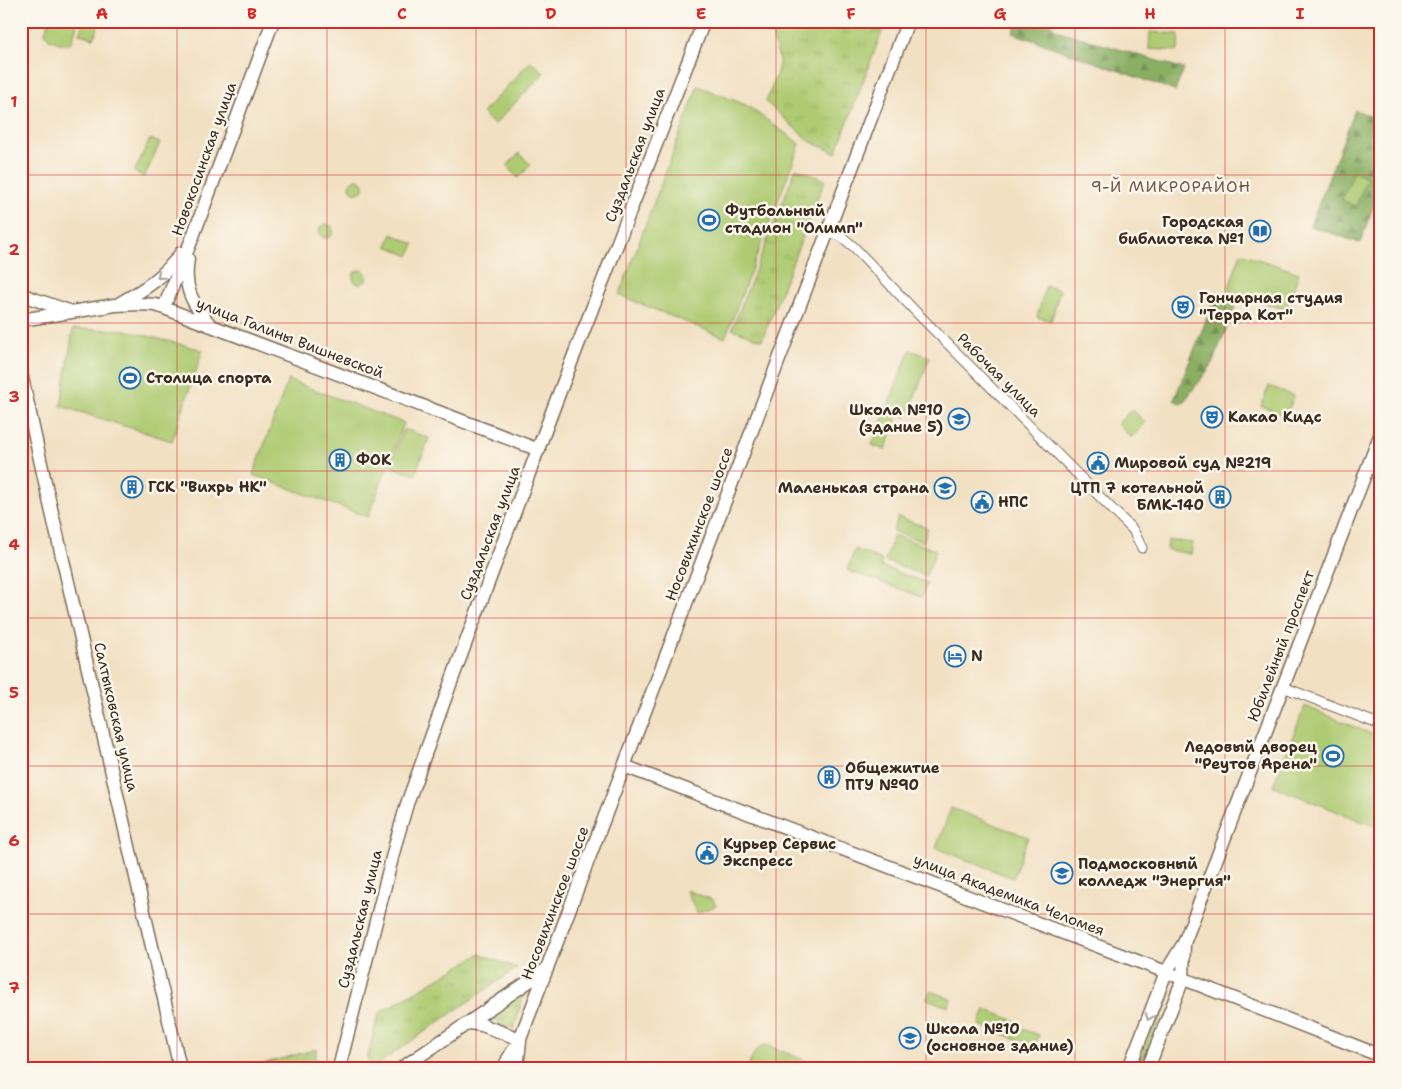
<svg xmlns="http://www.w3.org/2000/svg" width="1402" height="1089" font-family="'Shantell Sans',sans-serif">
<style>
.grass{fill:url(#grass-tufts);stroke:#747a48}
.forest{fill:url(#forest-firs);stroke:#626c41}
.green{fill:#aecb72;stroke:#747a48}
.lines{fill:none;stroke-linecap:round;stroke-linejoin:round}
.street-casing{stroke:#7b6a57;stroke-width:11}
.secondary-casing{stroke:#7b6a57;stroke-width:15}
.street{stroke:#fff;stroke-width:9}
.secondary{stroke:#fff;stroke-width:12}
.oneway{stroke:#a79f9a}
.grid{fill:none;stroke:#d62828;stroke-width:1;stroke-opacity:0.55}
.labels{text-anchor:middle;stroke-width:5;stroke-linejoin:round;paint-order:stroke}
.street-label{font-size:15px;fill:#3b2a1e;stroke:#fbf7ec}
.poi-label{font-size:15px;font-weight:bold;fill:#3b2a1e;stroke:#fbf7ec;text-anchor:start}
.neighbourhood-label{font-size:16px;letter-spacing:1px;fill:#75564c;stroke:#fbf7ec}
.neatline{fill:none;stroke:#d62828;stroke-width:2}
.grid-label{font-size:16px;text-anchor:middle;font-weight:bold;fill:#d62828}
</style>
<defs>
<pattern id="grass-tufts" width="24" height="20" patternUnits="userSpaceOnUse" patternTransform="scale(1.25)"><rect width="24" height="20" fill="#aecb72"/><path d="M3 7l-1-3M5 7V3M7 7l1-3M15 17l-1-3M17 17v-4M19 17l1-3" fill="none" stroke="#97ae62"/></pattern>
<pattern id="forest-firs" width="22" height="20" patternUnits="userSpaceOnUse" patternTransform="scale(1.25)"><rect width="22" height="20" fill="#8aaf64"/><path d="M5 1l3.5 6h-7zM16 11l3.5 6h-7z" fill="#728f52"/></pattern>
</defs>
<rect width="100%" height="100%" fill="#fbf7ec"/>
<filter id="ink" filterUnits="userSpaceOnUse"><feTurbulence type="fractalNoise" baseFrequency=".02" numOctaves="2"/><feDisplacementMap in="SourceGraphic" scale="10" xChannelSelector="R" yChannelSelector="G"/><feConvolveMatrix kernelMatrix="1 2 1 2 8 2 1 2 1" color-interpolation-filters="sRGB"/></filter>
<filter id="wash" filterUnits="userSpaceOnUse"><feTurbulence type="fractalNoise" baseFrequency=".0096" numOctaves="4" result="noise"/><feDisplacementMap in="SourceGraphic" scale="20" xChannelSelector="R" yChannelSelector="G"/><feGaussianBlur stdDeviation="1.12" result="paint"/><feColorMatrix in="noise" values="0 0 0 0 0 0 0 0 0 0 0 0 0 0 0 0 0 1.4 0 .05"/><feComposite in="paint" operator="in"/></filter>
<g filter="url(#wash)">
<rect width="100%" height="100%" fill="#f2e0c2"/>
<!-- grass -->
<path class="grass" d="M800 21H886L836 153 809 141 766 102C769 93 780 69 779 61 779 50 767 36 777 27 783 21 788 23 795 26Z
M796 168 825 180 762 340 732 329Z
M480 954 517 968 378 1064 371 1063 367 1059 379 1013Z
M524 993 514 1028C505 1028 500 1026 495 1019L496 1012Z
M1164 997 1168 999 1141 1068H1137Z
M317 1049 313 1068H247Z"/>
<!-- forest -->
<path class="forest" d="M1018 21H1048L1056 30 1184 69 1175 91 1013 33Z
M1355 110 1381 120V185L1360 243 1310 226Z
M1215 298 1236 305 1211 366 1182 404 1174 400Z"/>
<!-- green -->
<path class="green" d="M49 21H78C71 45 74 49 49 39L45 32Z
M83 21H100L94 38 79 34Z
M1150 32 1179 34 1178 51 1149 49Z
M531 61 544 73 494 125 482 113Z
M698 86 746 105 800 144 725 338 619 295Z
M150 139 160 143 144 177 134 172Z
M519 153 531 165 518 178 507 166Z
M1354 172 1367 177 1356 206 1342 200Z
M350 186a7 7 0 1 1 14 0a7 7 0 1 1-14 0Z
M319 231a7 7 0 1 1 14 0a7 7 0 1 1-14 0Z
M392 234 414 244 409 256 387 246Z
M1241 253 1299 273 1286 310 1228 290Z
M353 277a7 7 0 1 1 14 0a7 7 0 1 1-14 0Z
M1046 286 1060 290 1051 321 1037 317Z
M73 329 125 330 203 350 172 441 61 406Z
M910 350 930 357 907 417 899 414 885 450 872 445Z
M288 380 404 423 368 517 253 475Z
M1269 386 1294 396 1286 416 1261 406Z
M1132 409 1146 423 1131 438 1118 424Z
M404 429 429 438 415 475 390 466Z
M898 517 928 528 923 542 893 531Z
M894 535 936 550 926 576 885 561Z
M1168 540 1193 543 1191 554 1167 550Z
M855 549 882 560 880 566 927 583 922 597 847 570Z
M1305 706 1381 738V829L1273 786Z
M951 808 1028 837 1013 878 936 848Z
M686 890 713 900 716 906 697 913Z
M930 991 951 999 948 1007 927 999Z
M985 1009 1015 1021 1013 1026 1039 1035 1035 1046 979 1025Z
M766 1045 825 1068H748C752 1057 754 1048 766 1045Z"/>
</g>
<g filter="url(#ink)">
<g class="lines">
<!-- street casing -->
<g class="street-casing">
<path id="street" d="M828 231 842 237 854 247 917 313 1133 530 1142 548
M1283 687 1381 725"/>
</g>
<!-- secondary casing -->
<g class="secondary-casing">
<path id="secondary" d="M188 259C183 288 192 303 210 325
M21 293 28 297 69 311
M120 303C144 290 165 276 181 253
M164 307 192 239 273 21
M21 320 115 305 140 304 156 305 539 450
M21 373 47 491 180 1068
M624 766 1166 972 1381 1056
M470 1023 482 1025 520 1039
M339 1068 396 842 407 804 451 682 555 404 704 21
M402 1068 547 969
M504 1068 508 1059 520 1039 908 21
M517 1068 520 1041
M1129 1068 1166 972 1184 943
M1148 1068 1183 979 1184 943 1381 433"/>
</g>
<!-- street -->
<use href="#street" class="street"/>
<!-- secondary -->
<use href="#secondary" class="secondary"/>
</g>
<!-- one-way arrows -->
<defs><path id="oneway-chevron" d="M-2-3.5L2.5 0L-2 3.5" fill="none" stroke-width="1.6" stroke-linecap="round" stroke-linejoin="round" transform="scale(1.25)"/></defs>
<g class="oneway">
<use href="#oneway-chevron" transform="translate(160 276) rotate(139)"/>
<use href="#oneway-chevron" transform="translate(1149 1017) rotate(111)"/>
</g>
</g>
<!-- grid -->
<path class="grid" d="M177 21V1068M327 21V1068M476 21V1068M626 21V1068M776 21V1068M926 21V1068M1075 21V1068M1225 21V1068M21 175H1381M21 323H1381M21 471H1381M21 618H1381M21 766H1381M21 914H1381"/>
<!-- icons -->
<defs>
<g id="stadium-ring" transform="scale(1.125)"><circle r="9.5" fill="#fbf7ec" stroke="#1f6fb2" stroke-width="1.5"/><path d="M0-5a6.5 5 0 1 0 0 10a6.5 5 0 1 0 0-10ZM-3.5-1.8h7v3.6h-7Z" fill="#1f6fb2"/></g>
<g id="library-ring" transform="scale(1.125)"><circle r="9.5" fill="#fbf7ec" stroke="#1f6fb2" stroke-width="1.5"/><path d="M-6-4Q-3-5.5-.7-3.5V5Q-3 3-6 4ZM6-4Q3-5.5 .7-3.5V5Q3 3 6 4Z" fill="#1f6fb2"/></g>
<g id="theatre-ring" transform="scale(1.125)"><circle r="9.5" fill="#fbf7ec" stroke="#1f6fb2" stroke-width="1.5"/><path d="M-5-5.5Q0-4 5-5.5V0Q5 5 0 6Q-5 5-5 0ZM-3.3-2.5H-1v1.5H-3.3ZM1-2.5H3.3v1.5H1ZM-2.8 1Q0 5.5 2.8 1Z" fill="#1f6fb2"/></g>
<g id="school-ring" transform="scale(1.125)"><circle r="9.5" fill="#fbf7ec" stroke="#1f6fb2" stroke-width="1.5"/><path d="M0-5L7-2L0 1L-7-2ZM-4 1L0 2.5L4 1V4Q0 6-4 4Z" fill="#1f6fb2"/></g>
<g id="building-ring" transform="scale(1.125)"><circle r="9.5" fill="#fbf7ec" stroke="#1f6fb2" stroke-width="1.5"/><path d="M-4-6H4V6H1V3H-1V6H-4ZM-2.5-4.3h1.7v1.8h-1.7ZM.8-4.3h1.7v1.8H.8ZM-2.5-1h1.7V.8h-1.7ZM.8-1h1.7V.8H.8Z" fill="#1f6fb2"/></g>
<g id="civic-ring" transform="scale(1.125)"><circle r="9.5" fill="#fbf7ec" stroke="#1f6fb2" stroke-width="1.5"/><path d="M-.6-6.5H3V-4.5H.6V-3L4-1V1h2V6H-6V1h2V-1L-.6-3ZM-1.2 2.5V6h2.4V2.5Z" fill="#1f6fb2"/></g>
<g id="hotel-ring" transform="scale(1.125)"><circle r="9.5" fill="#fbf7ec" stroke="#1f6fb2" stroke-width="1.5"/><path d="M-6-4.5h1.5V1H6V5H4.5V3h-9V5H-6ZM-4 0a1.8 1.8 0 1 1 3.6 0ZM.5 0V-2.5h3Q6-2.5 6 0Z" fill="#1f6fb2"/></g>
<g id="university-ring" transform="scale(1.125)"><circle r="9.5" fill="#fbf7ec" stroke="#1f6fb2" stroke-width="1.5"/><path d="M0-5L7-2L0 1L-7-2ZM-4 1L0 2.5L4 1V4Q0 6-4 4Z" fill="#1f6fb2"/></g>
</defs>
<g fill-rule="evenodd">
<use href="#stadium-ring" x="709" y="220"/>
<use href="#library-ring" x="1260" y="231"/>
<use href="#theatre-ring" x="1183" y="307"/>
<use href="#stadium-ring" x="130" y="378"/>
<use href="#theatre-ring" x="1212" y="417"/>
<use href="#school-ring" x="959" y="419"/>
<use href="#building-ring" x="340" y="460"/>
<use href="#civic-ring" x="1098" y="463"/>
<use href="#building-ring" x="132" y="487"/>
<use href="#school-ring" x="945" y="488"/>
<use href="#building-ring" x="1220" y="497"/>
<use href="#civic-ring" x="982" y="502"/>
<use href="#hotel-ring" x="955" y="656"/>
<use href="#stadium-ring" x="1333" y="756"/>
<use href="#building-ring" x="829" y="777"/>
<use href="#civic-ring" x="707" y="853"/>
<use href="#university-ring" x="1062" y="873"/>
<use href="#school-ring" x="910" y="1038"/>
</g>
<g class="labels">
<!-- street labels -->
<g class="street-label">
<text transform="translate(635 155) rotate(-69)" y="5">Суздальская улица</text>
<text transform="translate(204 159) rotate(-70)" y="5">Новокосинская улица</text>
<text transform="translate(290 338) rotate(21)" y="5">улица Галины Вишневской</text>
<text transform="translate(999 375) rotate(45)" y="5">Рабочая улица</text>
<text transform="translate(699 524) rotate(-69)" y="5">Носовихинское шоссе</text>
<text transform="translate(490 533) rotate(-69)" y="5">Суздальская улица</text>
<text transform="translate(1281 646) rotate(-69)" y="5">Юбилейный проспект</text>
<text transform="translate(116 717) rotate(77)" y="5">Салтыковская улица</text>
<text transform="translate(1009 895) rotate(21)" y="5">улица Академика Челомея</text>
<text transform="translate(555 903) rotate(-69)" y="5">Носовихинское шоссе</text>
<text transform="translate(360 919) rotate(-76)" y="5">Суздальская улица</text>
</g>
<!-- poi labels -->
<g class="poi-label">
<text x="725" y="216">Футбольный<tspan x="725" dy="17">стадион "Олимп"</tspan></text>
<text x="1244" y="227" text-anchor="end">Городская<tspan x="1244" dy="17">библиотека №1</tspan></text>
<text x="1199" y="303">Гончарная студия<tspan x="1199" dy="17">"Терра Кот"</tspan></text>
<text x="146" y="383">Столица спорта</text>
<text x="943" y="415" text-anchor="end">Школа №10<tspan x="943" dy="17">(здание 5)</tspan></text>
<text x="1228" y="422">Какао Кидс</text>
<text x="356" y="465">ФОК</text>
<text x="1114" y="468">Мировой суд №219</text>
<text x="148" y="492">ГСК "Вихрь НК"</text>
<text x="929" y="493" text-anchor="end">Маленькая страна</text>
<text x="1204" y="493" text-anchor="end">ЦТП 7 котельной<tspan x="1204" dy="17">БМК-140</tspan></text>
<text x="998" y="507">НПС</text>
<text x="971" y="661">N</text>
<text x="1317" y="752" text-anchor="end">Ледовый дворец<tspan x="1317" dy="17">"Реутов Арена"</tspan></text>
<text x="845" y="773">Общежитие<tspan x="845" dy="17">ПТУ №90</tspan></text>
<text x="723" y="849">Курьер Сервис<tspan x="723" dy="17">Экспресс</tspan></text>
<text x="1078" y="869">Подмосковный<tspan x="1078" dy="17">колледж "Энергия"</tspan></text>
<text x="926" y="1034">Школа №10<tspan x="926" dy="17">(основное здание)</tspan></text>
</g>
<!-- neighbourhood labels -->
<g class="neighbourhood-label">
<text x="1171" y="192">9-Й МИКРОРАЙОН</text>
</g>
</g>
<!-- margin -->
<rect width="1402" height="1089" fill="none" stroke="#fbf7ec" stroke-width="55"/>
<rect x="28" y="28" width="1346" height="1034" class="neatline"/>
<g class="grid-label">
<text x="102" y="19">A</text>
<text x="252" y="19">B</text>
<text x="402" y="19">C</text>
<text x="551" y="19">D</text>
<text x="701" y="19">E</text>
<text x="851" y="19">F</text>
<text x="1000" y="19">G</text>
<text x="1150" y="19">H</text>
<text x="1300" y="19">I</text>
<text x="14" y="107">1</text>
<text x="14" y="255">2</text>
<text x="14" y="402">3</text>
<text x="14" y="550">4</text>
<text x="14" y="698">5</text>
<text x="14" y="846">6</text>
<text x="14" y="993">7</text>
</g>
</svg>
